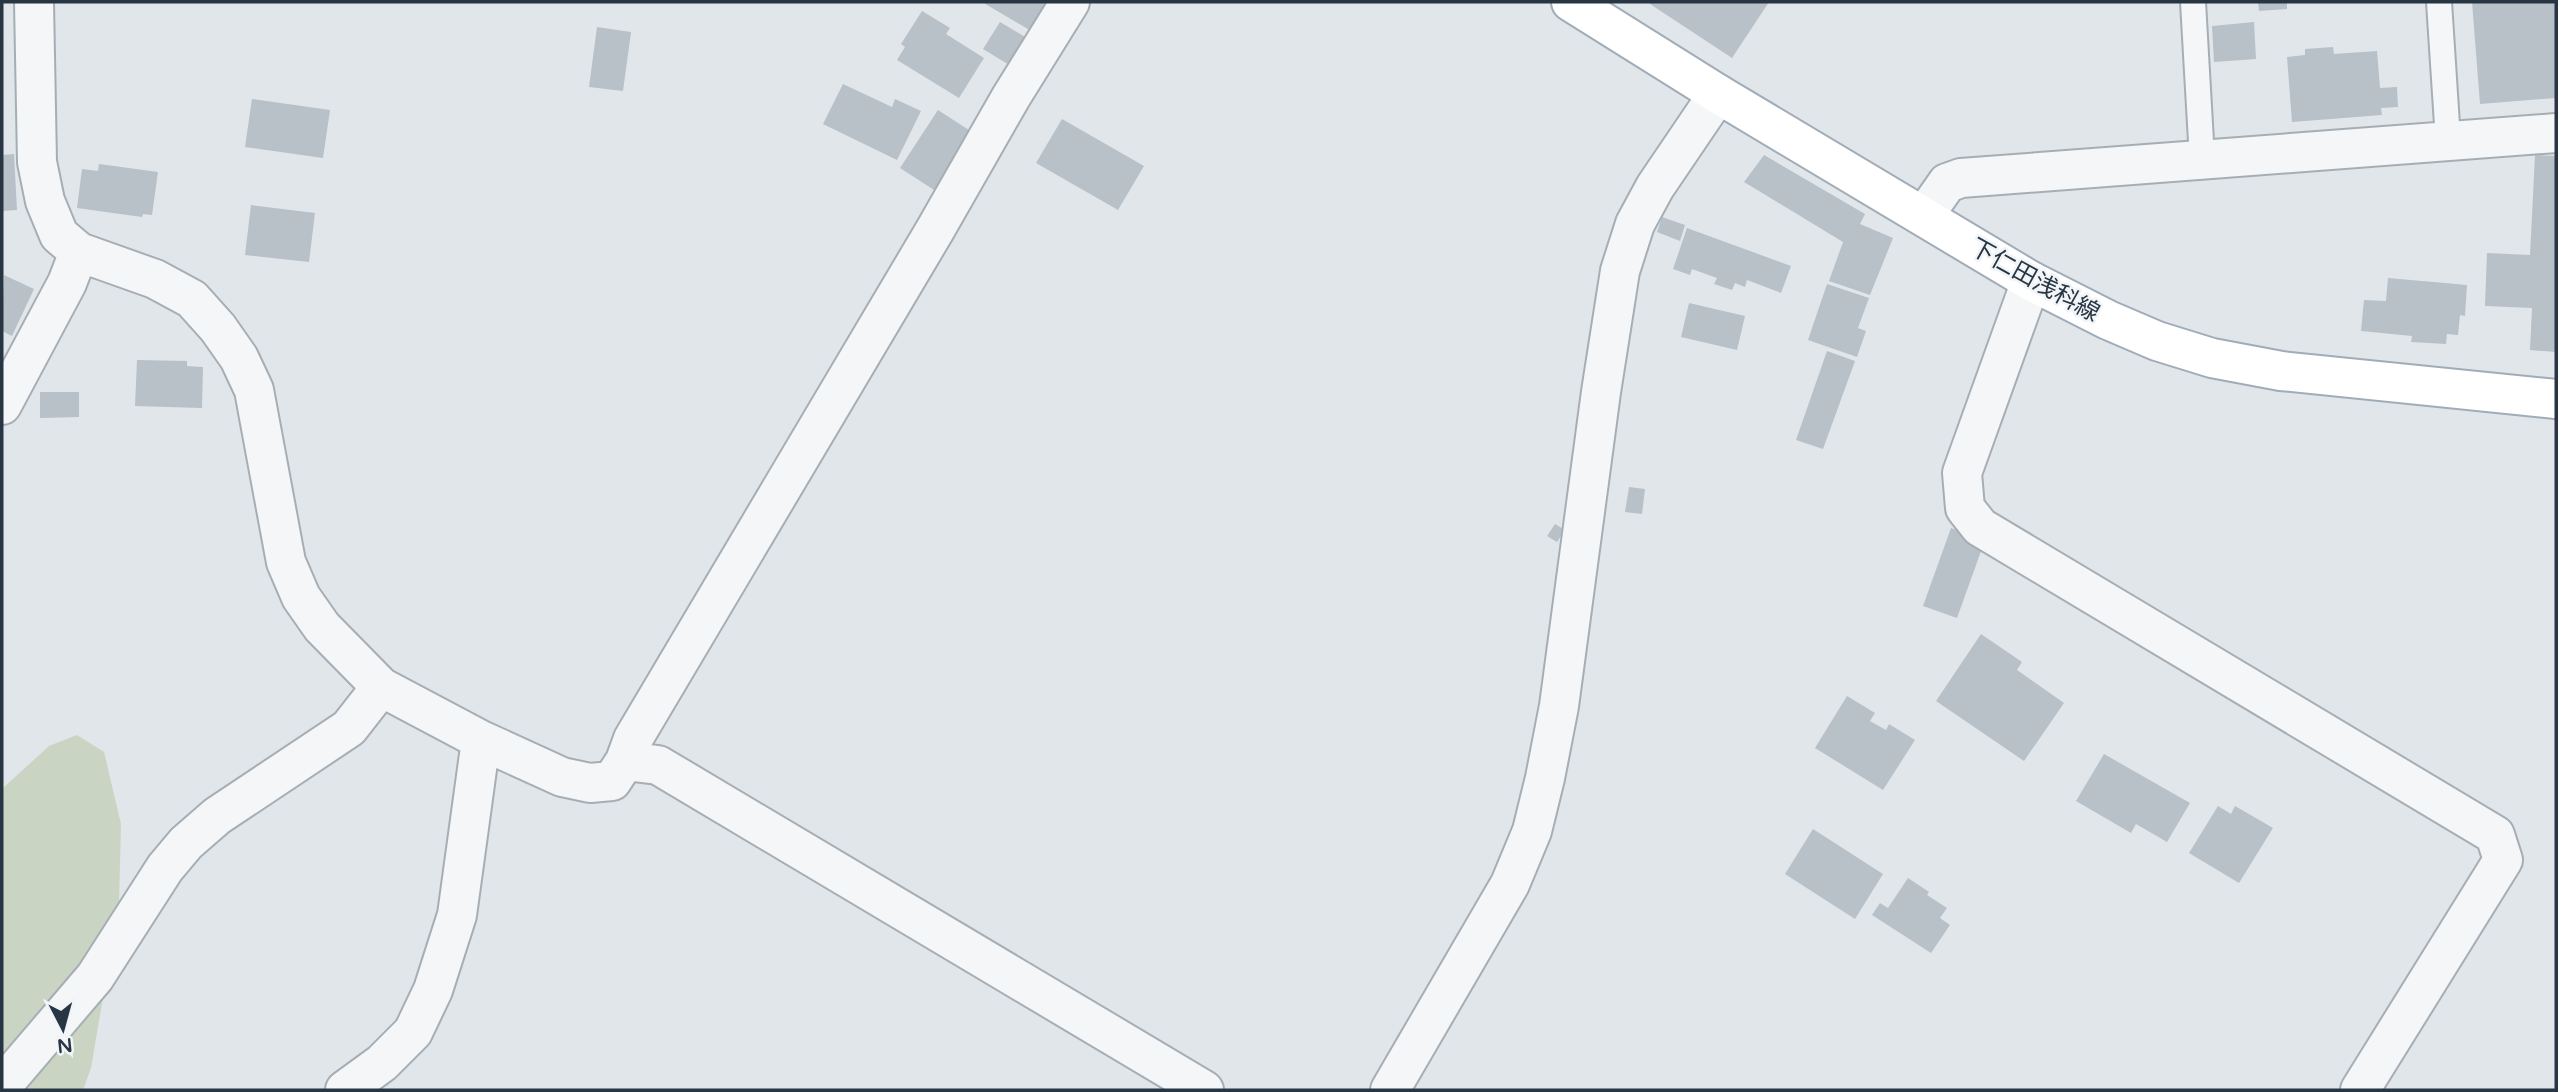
<svg xmlns="http://www.w3.org/2000/svg" width="2558" height="1092" font-family="'Varela Round','Noto Sans JP',sans-serif">
<style>
.green{fill:#c9d5c2}
.building{fill:#b8c0c8}
.lines{fill:none;stroke-linecap:round;stroke-linejoin:round}
.service-casing{stroke:#a6aeb5;stroke-width:28}
.minor-casing{stroke:#a6aeb5;stroke-width:42}
.primary-casing{stroke:#a0acb7;stroke-width:42}
.service{stroke:#f4f6f8;stroke-width:24}
.minor{stroke:#f4f6f8;stroke-width:38}
.primary{stroke:#fff;stroke-width:38}
.labels{text-anchor:middle;stroke-width:5;stroke-linejoin:round;paint-order:stroke}
.street-label{font-size:24px;fill:#283643;stroke:#f1f5f8}
</style>
<rect width="100%" height="100%" fill="#e1e6ea"/>
<!-- green -->
<path class="green" d="M77 735 104 752 121 824 119 903 91 1068 83 1090H2V789L49 746Z"/>
<!-- building -->
<path class="building" d="M982 2H1050L1033 32Z
M1647 2H1769L1732 58Z
M2258 2H2287V9L2259 11Z
M2472 2H2556V98L2480 104Z
M922 11 950 28 946 34 984 58 959 98 897 60 905 47 901 44Z
M1000 22 1027 38 1011 66 983 49Z
M2254 22 2256 59 2214 62 2212 26Z
M597 27 631 32 623 91 589 87Z
M2333 47 2334 54 2377 51 2380 88 2397 87 2398 107 2381 108 2382 115 2292 122 2287 57 2305 55V49Z
M843 84 892 107 895 99 921 111 897 160 823 124Z
M252 99 330 110 323 158 245 147Z
M938 110 972 132 934 190 900 168Z
M1062 119 1144 166 1118 210 1036 163Z
M14 154 17 210 2 211V155Z
M1764 155 1865 214 1860 224 1893 238 1870 295 1829 281 1843 242 1744 182Z
M2535 155 2556 156V352L2530 350 2532 308 2485 306 2487 253 2530 255Z
M99 164 158 172 152 215 143 214 142 217 77 208 82 169 98 171Z
M251 205 315 213 309 262 245 255Z
M1662 217 1685 225 1680 241 1657 232Z
M1687 228 1791 266 1781 293 1747 280 1745 287 1735 283 1732 290 1714 284 1717 278 1692 269 1690 275 1673 269Z
M4 275 34 289 12 336 2 331Z
M2388 278 2467 285 2465 316 2460 315 2458 335 2447 334 2446 344 2411 342 2412 336 2361 331 2364 300 2386 301Z
M1827 284 1869 298 1858 328 1866 331 1857 357 1808 340Z
M1689 303 1745 316 1737 350 1681 337Z
M1827 351 1855 361 1823 449 1796 440Z
M137 360 187 361V366L203 367 202 408 135 406Z
M40 392H79V417L40 418Z
M1629 487 1645 489 1642 514 1625 512Z
M1555 524 1565 530 1557 542 1547 536Z
M1951 528 1985 540 1957 618 1923 606Z
M1981 634 2022 662 2017 670 2064 703 2024 761 1936 701Z
M1847 696 1875 713 1870 721 1886 730 1889 724 1915 740 1883 790 1815 748Z
M2104 754 2190 803 2167 842 2136 824 2131 833 2076 801Z
M2218 806 2231 814 2235 806 2273 828 2239 883 2189 853Z
M1813 829 1883 874 1855 919 1785 874Z
M1908 878 1929 892 1927 895 1947 908 1940 918 1950 925 1931 953 1872 915 1880 903 1888 908Z"/>
<g class="lines">
<!-- service casing -->
<g class="service-casing">
<path id="service" d="M2193 2 2202 159
M2439 2 2448 140"/>
</g>
<!-- minor casing -->
<g class="minor-casing">
<path id="minor" d="M34 2 37 162 45 201 59 235 79 252 155 279 192 299 218 328 239 358 254 390 286 562 301 597 322 627 381 687 481 740 562 777 590 783 612 781 625 761 633 739 935 230 1011 97 1070 2
M1924 216 1947 183 1961 178 2556 133
M2031 281 1962 473 1965 508 1980 527 2495 835 2503 860 2360 1090
M2 405 67 283 79 252
M625 761 658 765 1204 1090
M2 1086 95 977 165 868 186 843 217 816 349 728 381 687
M345 1090 382 1063 413 1032 433 990 457 915 481 740
M1390 1090 1510 884 1532 831 1545 778 1559 706 1601 392 1620 271 1635 224 1655 187 1718 94"/>
</g>
<!-- primary casing -->
<g class="primary-casing">
<path id="primary" d="M1571 2 1718 94 2031 281 2108 320 2157 341 2212 358 2281 371 2556 399"/>
</g>
<!-- service -->
<use href="#service" class="service"/>
<!-- minor -->
<use href="#minor" class="minor"/>
<!-- primary -->
<use href="#primary" class="primary"/>
</g>
<g class="labels">
<!-- street labels -->
<g class="street-label">
<text transform="translate(2035 280) rotate(29)" y="8">下仁田浅科線</text>
</g>
</g>
<!-- border -->
<rect width="2558" height="1092" fill="none" stroke="#283643" stroke-width="7"/>
<!-- north arrow -->
<g transform="translate(63 1029) rotate(174)" stroke="#f1f5f8" stroke-width="5" paint-order="stroke">
<path d="M0-5L12 26L0 18L-12 26Z" fill="#283643"/>
<text y="-10" font-size="19" font-weight="bold" text-anchor="middle" fill="#283643">N</text>
</g>
</svg>
